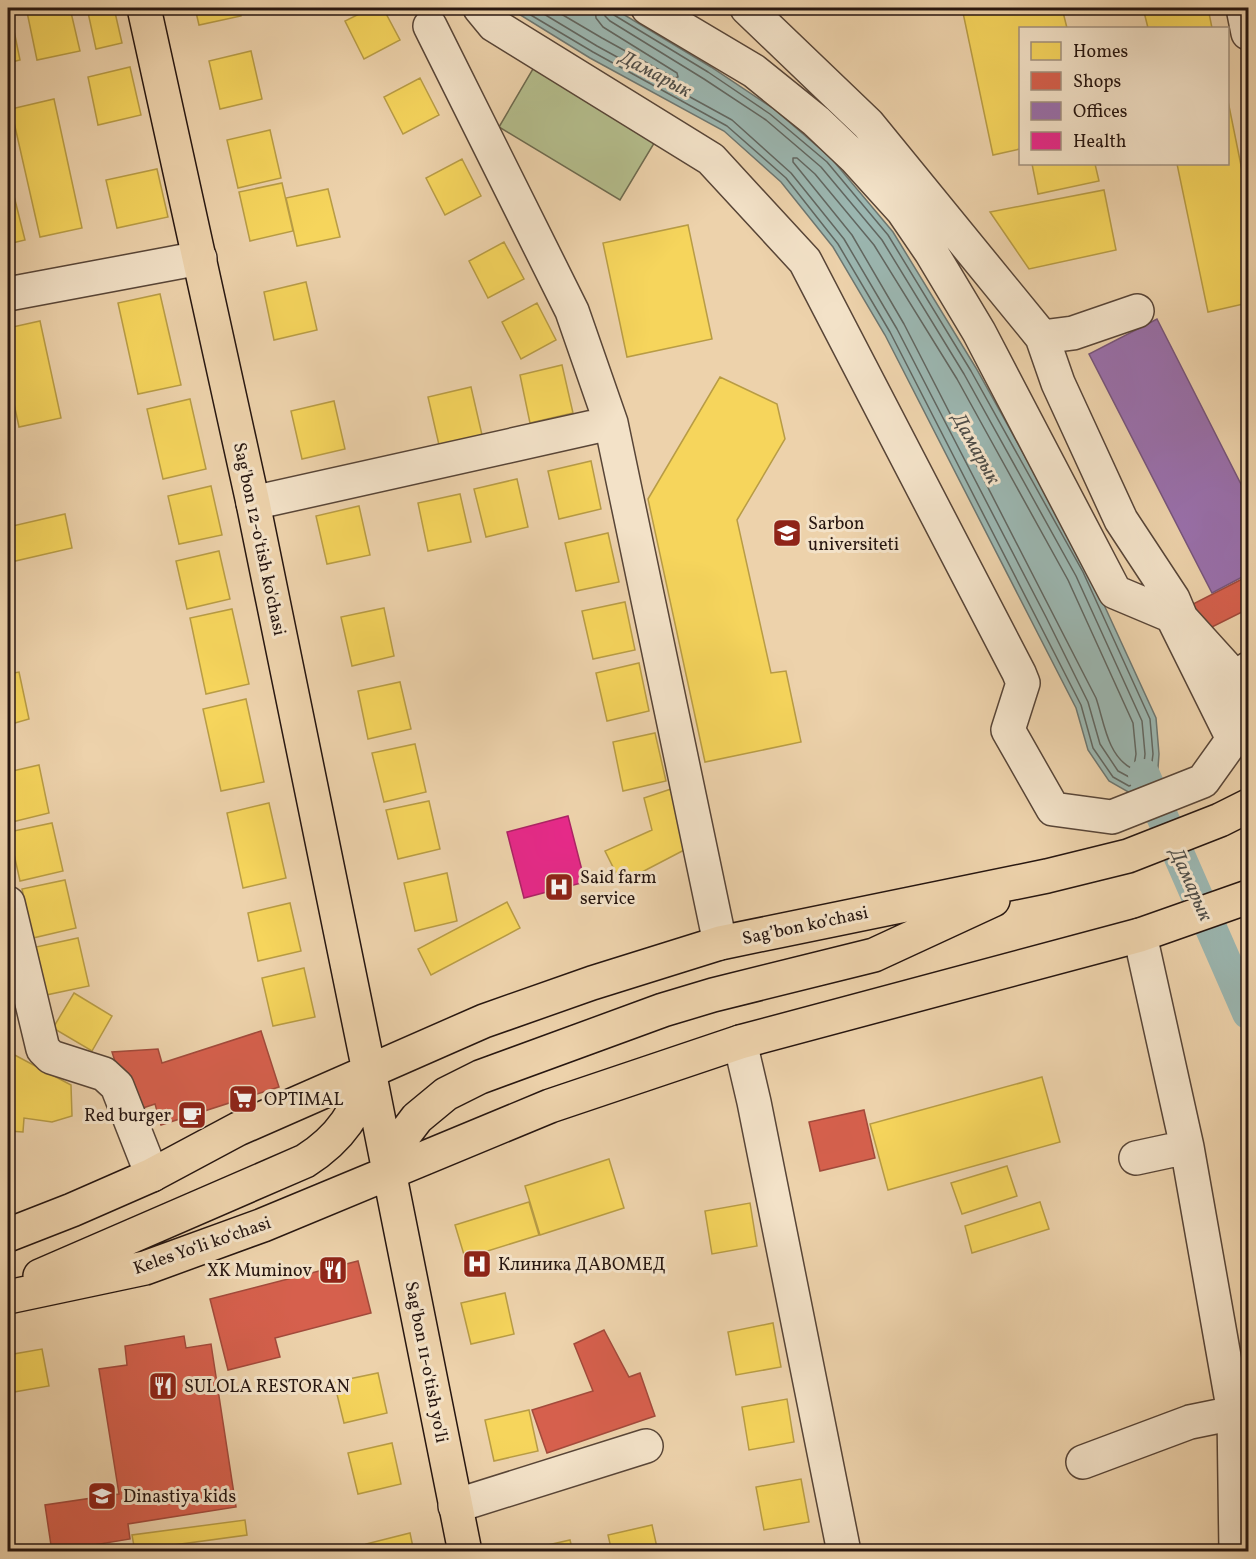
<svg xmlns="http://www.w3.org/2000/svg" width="1256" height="1559" font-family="Vollkorn,serif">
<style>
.green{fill:#b4bd8c;stroke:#6e6a4e;stroke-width:1.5}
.water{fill:#9bb6b0;stroke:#6d7670;stroke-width:1.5}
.homes{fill:#f6d55c;stroke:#b89c45;stroke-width:1.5}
.shops{fill:#d6604d;stroke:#a24a3b;stroke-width:1.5}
.offices{fill:#9970ab;stroke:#77557c;stroke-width:1.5}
.health{fill:#e7298a;stroke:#ad2365;stroke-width:1.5}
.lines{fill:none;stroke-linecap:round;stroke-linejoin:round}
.shore{stroke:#616660;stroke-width:1.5}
.canal{stroke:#9bb6b0;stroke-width:32}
.minor-casing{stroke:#584537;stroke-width:36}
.major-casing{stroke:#271610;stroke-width:36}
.minor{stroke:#f3e2c8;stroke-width:33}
.major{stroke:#edd2ab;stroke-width:33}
.labels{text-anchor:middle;stroke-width:6;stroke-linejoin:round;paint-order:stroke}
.poi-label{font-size:18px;fill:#271610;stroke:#f3e2c8;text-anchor:start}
.street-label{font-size:18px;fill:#271610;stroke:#f3e2c8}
.water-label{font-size:20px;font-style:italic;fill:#504e48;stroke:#f3e2c8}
</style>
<rect width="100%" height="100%" fill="#edd2ab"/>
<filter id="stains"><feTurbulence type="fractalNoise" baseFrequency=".00333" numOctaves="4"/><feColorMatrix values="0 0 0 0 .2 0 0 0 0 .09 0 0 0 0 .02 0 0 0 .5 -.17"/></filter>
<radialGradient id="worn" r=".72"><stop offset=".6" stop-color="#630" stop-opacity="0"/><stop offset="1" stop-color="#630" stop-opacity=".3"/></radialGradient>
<!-- green -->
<path class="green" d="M537 62 659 135 620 200 499 127Z"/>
<!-- water -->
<path class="water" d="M509 8H613L711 67 774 109 831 158 893 232 976 368 1088 570 1156 718 1159 754 1157 782 1130 793 1109 781 1088 750 1076 708 885 335 833 247 781 182 724 131 590 58Z"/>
<!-- homes -->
<path class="homes" d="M48 8H70L80 51 37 60 27 12Z
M87 8H114L122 43 96 49Z
M195 8H240L241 16 199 25Z
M371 8H383L400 40 364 59 345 21Z
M962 8H1062L1067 28H1020V149L993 155Z
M1143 8H1208L1212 28H1148Z
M11 16 20 60 8 63V17Z
M251 51 262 99 220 109 209 61Z
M130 67 141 115 98 125 88 77Z
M420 78 439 115 403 134 384 97Z
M54 99 82 228 40 237 11 109Z
M1228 101 1248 200V303L1208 312 1177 164H1228Z
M270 130 281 178 238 188 227 140Z
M462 159 481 196 445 215 426 178Z
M1032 164H1095L1099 181 1038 194Z
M157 169 168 217 117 228 106 180Z
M282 183 293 231 250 241 239 192Z
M328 189 340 237 297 246 286 198Z
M1104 190 1116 250 1029 269 990 212Z
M13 192 25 240 8 244V193Z
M688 225 712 339 627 357 603 243Z
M504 242 524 279 488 298 469 261Z
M306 282 317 330 274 340 264 292Z
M160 294 181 385 138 394 118 303Z
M537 303 556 340 521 359 502 322Z
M40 321 61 418 19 427 8 376V328Z
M562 365 573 413 530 423 520 375Z
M720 377 777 404 785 439 737 520 771 673 786 671 801 742 705 762 648 499Z
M471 387 482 435 439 445 428 397Z
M190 399 206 469 163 479 147 409Z
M334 401 345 449 302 459 291 411Z
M591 461 601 509 559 519 548 471Z
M517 479 528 527 486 537 474 489Z
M211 486 222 535 179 544 168 496Z
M460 494 471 542 428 551 418 503Z
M359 506 370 555 327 564 316 516Z
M65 514 72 548 11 562 8 546V527Z
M608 533 619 582 576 591 565 543Z
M219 551 230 599 187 609 176 561Z
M625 602 635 650 593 659 582 611Z
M384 608 394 656 352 666 341 617Z
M232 609 249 684 206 694 190 618Z
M639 663 649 711 607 721 596 673Z
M19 672 29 719 8 725V674Z
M400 682 411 729 368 739 358 691Z
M246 699 264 782 221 791 203 709Z
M655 733 666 781 623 791 613 742Z
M415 744 426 792 384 802 372 753Z
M39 765 49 813 8 823V772Z
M671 789 688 848 621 883 605 851 652 830 644 798Z
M429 801 440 849 398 859 386 810Z
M269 803 286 878 243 888 227 813Z
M52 823 63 871 20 881 9 832Z
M447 873 457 921 415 931 404 883Z
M65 880 76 928 33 938 22 889Z
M507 902 520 928 431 975 418 949Z
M290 903 301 951 258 961 248 913Z
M78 938 89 986 46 995 36 947Z
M304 968 315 1017 273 1026 262 978Z
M8 986 14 1016 8 1018Z
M74 993 112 1016 92 1051 53 1028Z
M8 1053H11L71 1085 72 1116 52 1122 24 1118 23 1132 8 1131Z
M1042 1077 1060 1142 888 1190 870 1124Z
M609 1159 624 1208 540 1235 525 1186Z
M1007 1166 1017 1196 962 1214 951 1183Z
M529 1202 539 1235 465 1258 455 1225Z
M1040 1202 1049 1229 972 1253 965 1226Z
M750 1203 757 1246 712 1254 705 1211Z
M505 1293 514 1334 471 1344 461 1303Z
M773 1323 781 1367 736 1375 728 1332Z
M42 1349 49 1386 8 1393V1355Z
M378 1373 387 1413 344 1423 334 1382Z
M787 1399 794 1442 749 1450 742 1407Z
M529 1410 538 1451 494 1461 485 1420Z
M392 1443 401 1484 358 1494 348 1453Z
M801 1479 809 1522 764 1530 756 1487Z
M245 1520 247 1535 174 1545V1552H135L132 1535Z
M652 1525 658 1552H612L608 1535Z
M410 1533 414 1552H368L366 1544Z
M570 1540 573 1552H527L526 1550Z"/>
<!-- shops -->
<path class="shops" d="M1248 576V609L1206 630 1193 604Z
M261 1031 279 1087 161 1125 155 1104 131 1112 112 1052 158 1049 162 1063Z
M864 1110 875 1158 820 1171 809 1122Z
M358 1261 371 1313 275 1338 280 1357 228 1370 210 1299Z
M604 1330 629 1377 640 1373 655 1416 547 1453 532 1410 593 1391 574 1344Z
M184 1336 186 1348 211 1344 236 1507 128 1524 130 1539 52 1552 45 1505 119 1494 99 1369 127 1365 125 1346Z"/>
<!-- offices -->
<path class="offices" d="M1157 319 1248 498V574L1212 593 1089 354Z"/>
<!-- health -->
<path class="health" d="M568 816 585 882 524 898 507 832Z"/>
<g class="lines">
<!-- shore -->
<path class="shore" d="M519 8 593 52 727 126 786 178 838 244 890 332 1081 705 1093 748 1113 777 1129 786 1150 778 1153 754 1150 719 1083 572 971 371 888 235 827 162 770 114 708 72 614 15 611 8
M534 8 597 46 732 120 791 173 844 239 897 329 1046 617 1088 702 1100 744 1118 771 1131 778 1143 773 1145 754 1142 721 1076 576 964 374 882 240 821 167 766 120 704 79 610 21 605 16 604 8
M551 8 602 38 674 78 678 77 677 73 603 27 596 18 595 8
M793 158H797L815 174 874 245 957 379 1068 580 1133 723 1136 754 1134 767 1131 768C1107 755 1104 721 1096 698L904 324 852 235 793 162Z"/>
<!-- canal -->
<path class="canal" d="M1144 775 1248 1013"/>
<!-- minor casing -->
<g class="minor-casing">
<path id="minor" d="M480 8 494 25 711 159 805 261 1019 673 1023 683 1008 730 1053 809 1112 817 1203 781 1233 739 1172 616 1115 592 979 332 931 252 903 211 855 158 816 121 754 71 648 8
M747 8 868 124 1042 337
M1243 8 1248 33
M430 26 572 311 611 423 720 943
M8 294 200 258
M1137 311 1073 333 1042 337 1058 383 1121 520 1173 599 1181 618 1238 681
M253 503 611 423
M1248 669 1238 681 1244 705 1248 710
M8 903 43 1049 51 1057 104 1074 117 1086 152 1175
M1140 935 1187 1147 1234 1413 1236 1552
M740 1042 754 1102 844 1552
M1136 1158 1187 1147
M1083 1462 1190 1422 1234 1413
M455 1506 646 1446"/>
</g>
<!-- major casing -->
<g class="major-casing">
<path id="major" d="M144 8 253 503 369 1071 465 1552
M389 1173 394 1154 401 1139 417 1118 446 1094 480 1077 663 1010 713 995 874 955 993 900
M8 1235 72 1210 152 1175 238 1129 484 1021 592 983 720 943 1047 876 1128 856 1220 820 1248 806
M40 1276 305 1161C340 1139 359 1111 369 1071
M8 1297 145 1268 263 1225 550 1106 740 1042 1140 935 1248 897"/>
</g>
<!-- minor -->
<use href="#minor" class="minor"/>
<!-- major -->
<use href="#major" class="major"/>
</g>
<!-- icons -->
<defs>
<g id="university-square" transform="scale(1.5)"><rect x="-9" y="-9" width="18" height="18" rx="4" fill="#8f2418" stroke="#f3e2c8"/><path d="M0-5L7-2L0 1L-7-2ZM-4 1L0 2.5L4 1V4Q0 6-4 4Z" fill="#fff"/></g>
<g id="hospital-square" transform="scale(1.5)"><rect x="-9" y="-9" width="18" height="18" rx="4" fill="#8f2418" stroke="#f3e2c8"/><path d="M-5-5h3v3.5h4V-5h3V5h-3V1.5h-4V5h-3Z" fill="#fff"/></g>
<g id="supermarket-square" transform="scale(1.5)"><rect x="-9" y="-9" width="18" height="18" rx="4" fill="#8f2418" stroke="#f3e2c8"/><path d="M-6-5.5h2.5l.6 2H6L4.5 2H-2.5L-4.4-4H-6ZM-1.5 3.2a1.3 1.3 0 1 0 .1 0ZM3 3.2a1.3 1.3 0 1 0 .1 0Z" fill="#fff"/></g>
<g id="cafe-square" transform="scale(1.5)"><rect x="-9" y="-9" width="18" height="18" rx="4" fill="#8f2418" stroke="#f3e2c8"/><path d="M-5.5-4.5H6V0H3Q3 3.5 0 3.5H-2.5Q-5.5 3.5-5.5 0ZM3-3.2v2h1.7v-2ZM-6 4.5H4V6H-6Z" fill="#fff"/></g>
<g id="restaurant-square" transform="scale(1.5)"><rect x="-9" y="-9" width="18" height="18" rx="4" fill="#8f2418" stroke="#f3e2c8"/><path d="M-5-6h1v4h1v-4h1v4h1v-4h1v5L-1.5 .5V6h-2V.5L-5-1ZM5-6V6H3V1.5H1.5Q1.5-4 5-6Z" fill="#fff"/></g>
<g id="school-square" transform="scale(1.5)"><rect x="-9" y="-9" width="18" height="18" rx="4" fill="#8f2418" stroke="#f3e2c8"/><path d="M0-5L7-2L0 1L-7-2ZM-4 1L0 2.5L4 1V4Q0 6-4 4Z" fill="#fff"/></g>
</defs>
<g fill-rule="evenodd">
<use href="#university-square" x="787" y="533"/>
<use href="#hospital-square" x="559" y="887"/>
<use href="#supermarket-square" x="243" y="1099"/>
<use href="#cafe-square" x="192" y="1115"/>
<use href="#hospital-square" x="477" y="1264"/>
<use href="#restaurant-square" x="333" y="1270"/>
<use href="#restaurant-square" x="163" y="1386"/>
<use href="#school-square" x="102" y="1496"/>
</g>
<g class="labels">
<!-- poi labels -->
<g class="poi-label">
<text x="808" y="529">Sarbon<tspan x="808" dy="21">universiteti</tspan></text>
<text x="580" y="883">Said farm<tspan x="580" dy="21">service</tspan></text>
<text x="264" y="1105">OPTIMAL</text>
<text x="171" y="1121" text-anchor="end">Red burger</text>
<text x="498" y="1270">Клиника ДАВОМЕД</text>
<text x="312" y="1276" text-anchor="end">XK Muminov</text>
<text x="184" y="1392">SULOLA RESTORAN</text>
<text x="123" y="1502">Dinastiya kids</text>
</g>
<!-- street labels -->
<g class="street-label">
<text transform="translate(260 539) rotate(78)" y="6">Sag'bon 12-o'tish ko'chasi</text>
<text transform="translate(805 925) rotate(-12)" y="6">Sag’bon ko’chasi</text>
<text transform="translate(202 1245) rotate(-19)" y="6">Keles Yoʻli koʻchasi</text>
<text transform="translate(427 1362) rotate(79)" y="6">Sag'bon 11-o'tish yo'li</text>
</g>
<!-- water labels -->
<g class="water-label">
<text transform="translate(656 73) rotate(28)" y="7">Дамарык</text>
<text transform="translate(977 448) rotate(61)" y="7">Дамарык</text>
<text transform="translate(1192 884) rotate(66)" y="7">Дамарык</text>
</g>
</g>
<!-- margin -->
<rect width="1256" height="1559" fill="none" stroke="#edd2ab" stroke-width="30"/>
<rect x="9" y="9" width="1238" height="1541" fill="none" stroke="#271610" stroke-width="3"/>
<rect x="15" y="15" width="1226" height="1529" fill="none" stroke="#271610" stroke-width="1.5"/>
<!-- legend -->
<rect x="1019" y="27" width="210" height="138" fill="#f3e2c8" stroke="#a1907e" stroke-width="1.5"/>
<rect x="1031" y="42" width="30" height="18" fill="#f6d55c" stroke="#a1907e" stroke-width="1.5"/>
<text x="1073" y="57" font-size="18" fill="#271610">Homes</text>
<rect x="1031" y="72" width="30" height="18" fill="#d6604d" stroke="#a1907e" stroke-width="1.5"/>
<text x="1073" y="87" font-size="18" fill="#271610">Shops</text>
<rect x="1031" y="102" width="30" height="18" fill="#9970ab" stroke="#a1907e" stroke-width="1.5"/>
<text x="1073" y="117" font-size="18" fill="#271610">Offices</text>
<rect x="1031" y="132" width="30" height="18" fill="#e7298a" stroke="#a1907e" stroke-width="1.5"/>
<text x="1073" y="147" font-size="18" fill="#271610">Health</text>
<rect width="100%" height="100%" filter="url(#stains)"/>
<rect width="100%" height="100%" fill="url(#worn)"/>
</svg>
